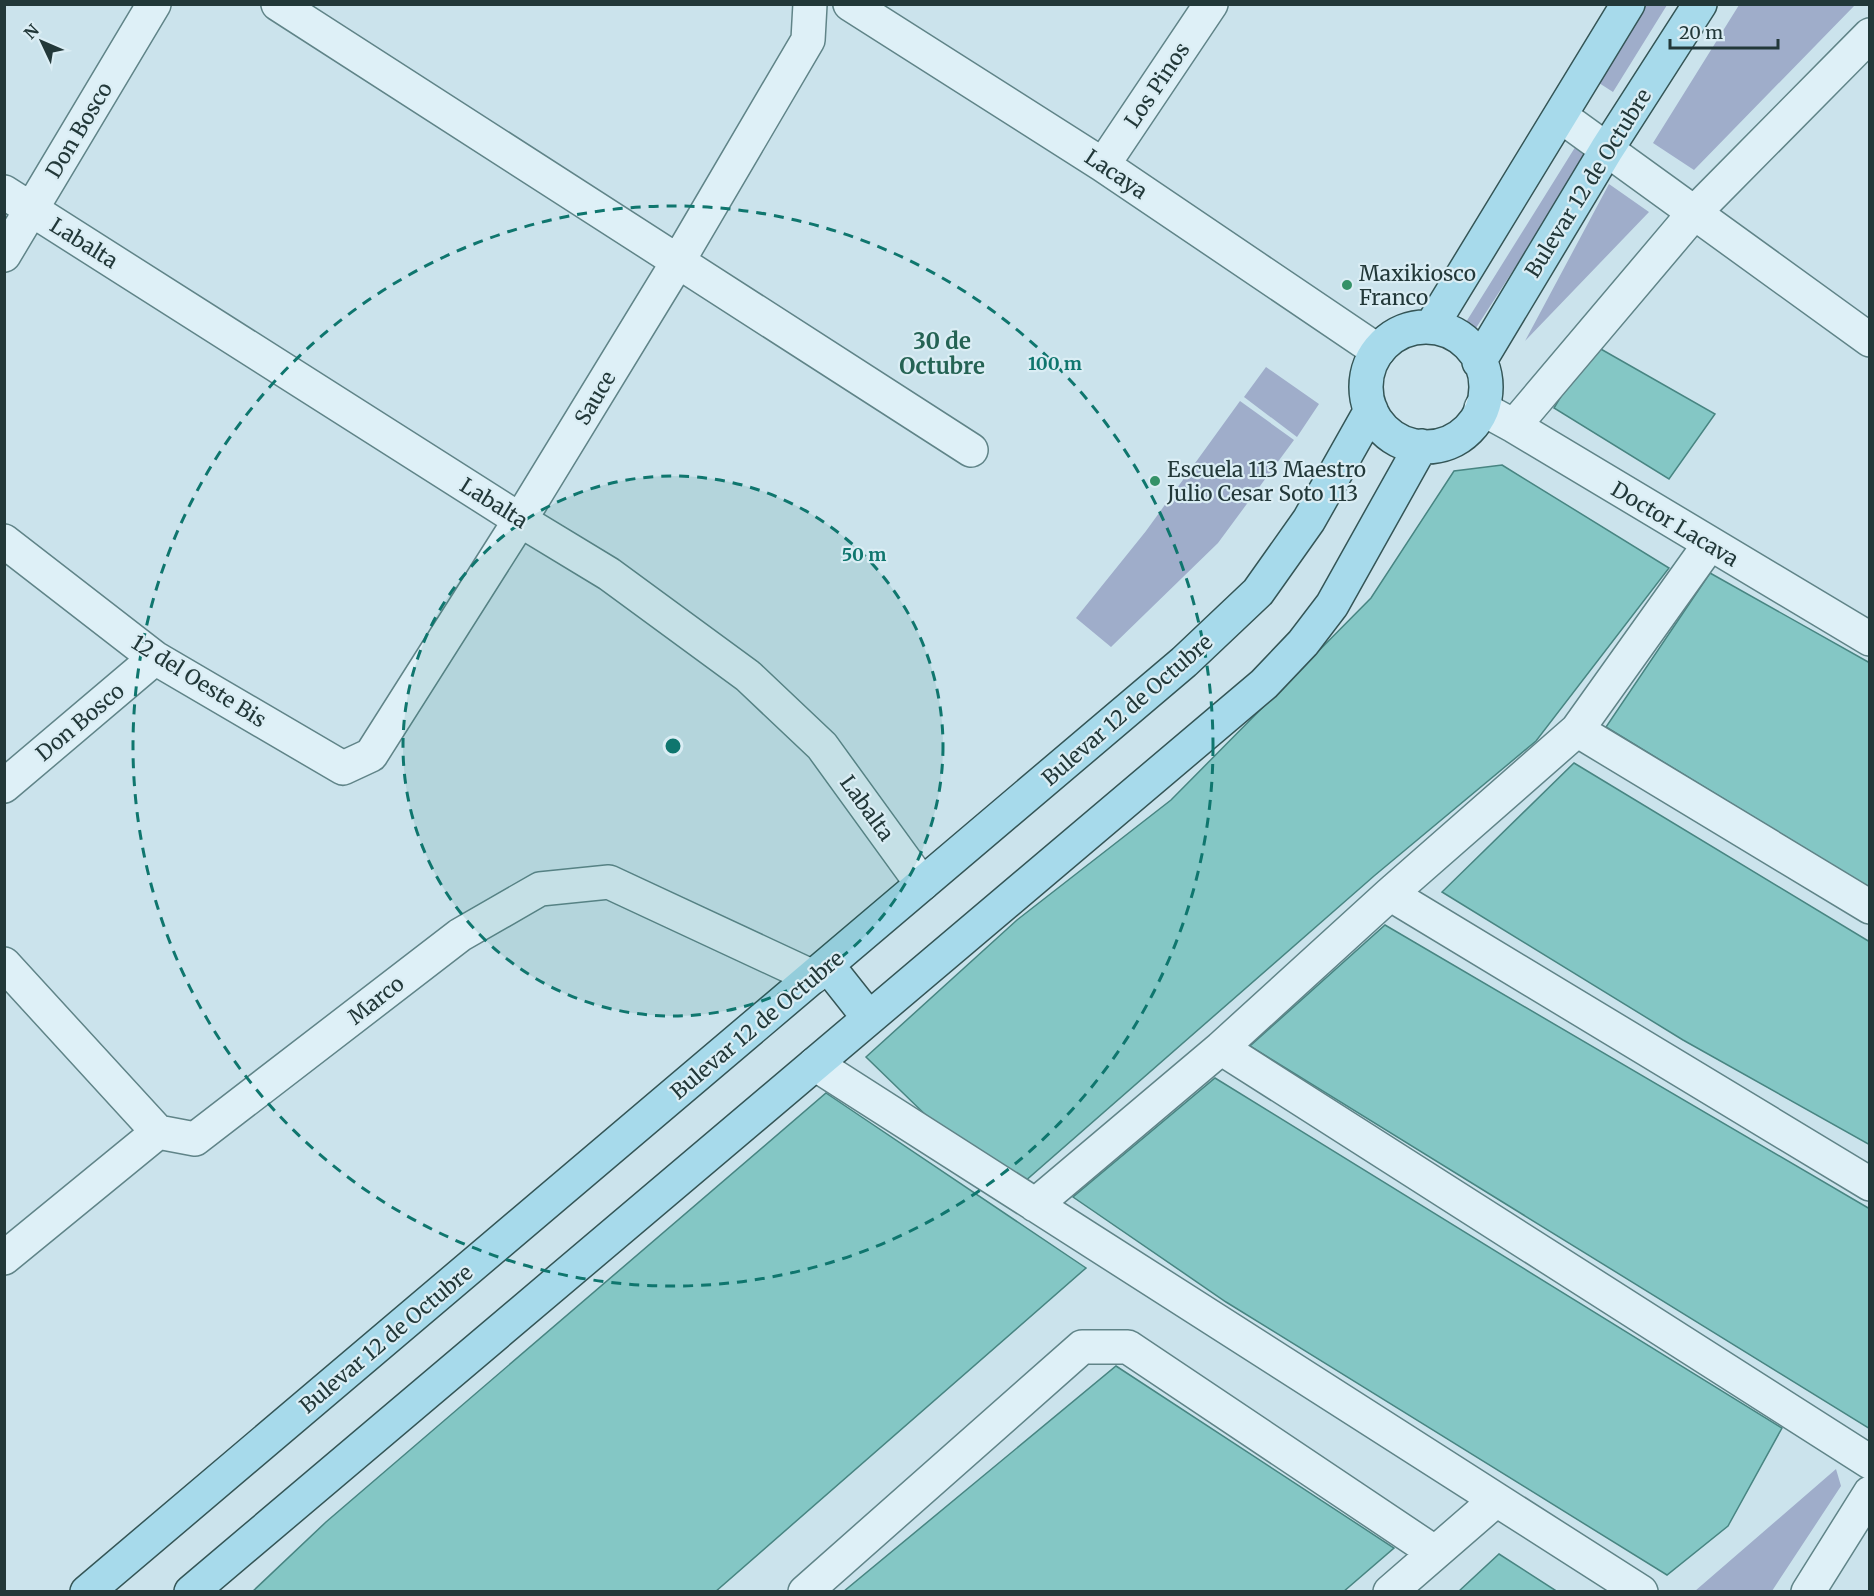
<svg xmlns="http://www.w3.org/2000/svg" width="1874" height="1596" viewBox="0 0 1874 1596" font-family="Merriweather,serif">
<rect width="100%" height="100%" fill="#cbe3ec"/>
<path fill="#9fadca" d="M1646,5H1667L1613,92L1599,83Z
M1739,5H1855L1694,170L1653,143Z
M1579,141L1590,151L1458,356L1448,351Z
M1609,184L1649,212L1525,341Z
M1266,367L1319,404L1297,437L1244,397Z
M1240,401L1294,440L1218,543L1111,647L1076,618L1146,531Z
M1836,1469L1841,1486L1772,1591H1695Z"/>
<path fill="#84c7c5" stroke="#488582" stroke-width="1.5" d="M1592,344L1715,414L1669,479L1554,408Z
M1502,465L1669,568L1536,741L1374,876L1024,1182L937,1126L866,1057L1017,920L1171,800L1371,598L1454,471Z
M1710,573L1870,663V888L1606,727Z
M1574,763L1870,942V1145L1683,1040L1442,892Z
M1385,925L1870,1209V1429L1250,1046Z
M1215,1078L1782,1428L1728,1526L1667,1575L1226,1302L1073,1197Z
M826,1093L1086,1268L715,1592H252L326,1522Z
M1116,1366L1394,1548L1343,1592H843Z
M1499,1554L1558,1592H1458Z"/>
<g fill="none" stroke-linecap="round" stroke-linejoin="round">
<defs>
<path id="minor" d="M278,4L971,450
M850,4L1103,165L1378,351
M1562,117L1870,340
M1103,165L1211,4
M4,192L520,520L609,574L748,676L822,746L922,884
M4,255L154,4
M1481,408L1514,426L1870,639
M1514,426L1694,213L1870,35
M4,541L155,658L343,768L371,755L520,520L677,263L808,40L810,4
M1577,730L1870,907
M4,786L155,658
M1390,894L1870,1184
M4,964L158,1132L195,1139L460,935L540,889L609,882L813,977
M1221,1048L1870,1462
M815,1064L1641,1592
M1035,1205L1221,1048L1390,894L1577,730L1709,545
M4,1258L158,1132
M805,1592L1082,1347H1128L1434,1552
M1390,1592L1496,1500
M1808,1592L1870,1493"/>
<path id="major" d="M1431,327L1628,4
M1366 387a60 60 0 1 1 120 0a60 60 0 1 1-120 0Z
M1479,362L1607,149L1700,4
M827,965L869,1018
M87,1592L1184,662L1258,592L1309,520L1371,410
M191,1592L1264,684L1303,643L1332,605L1421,446"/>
</defs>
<use href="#minor" stroke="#608488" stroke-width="36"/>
<use href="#major" stroke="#345556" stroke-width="36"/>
<use href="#minor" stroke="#def0f7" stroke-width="33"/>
<use href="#major" stroke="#a7daeb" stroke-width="33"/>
</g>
<circle cx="673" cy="746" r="270" fill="#0f766e" fill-opacity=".12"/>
<g fill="none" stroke="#0f766e" stroke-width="3" stroke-dasharray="10 8">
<circle cx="673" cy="746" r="270"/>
<circle cx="673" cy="746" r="540"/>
</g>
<g fill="#359268" stroke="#daedf4" stroke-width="2">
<circle cx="1347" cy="285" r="6"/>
<circle cx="1155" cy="481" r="6"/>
</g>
<g text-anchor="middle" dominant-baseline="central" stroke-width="4.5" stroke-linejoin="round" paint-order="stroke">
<g font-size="21" fill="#223839" stroke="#daedf4">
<text transform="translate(1157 85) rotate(-56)">Los Pinos</text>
<text transform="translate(79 130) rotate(-59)">Don Bosco</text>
<text transform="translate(1116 174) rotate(34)">Lacaya</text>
<text transform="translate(1588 183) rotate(-58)">Bulevar 12 de Octubre</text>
<text transform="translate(84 243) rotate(32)">Labalta</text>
<text transform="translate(595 398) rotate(-59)">Sauce</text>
<text transform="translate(494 503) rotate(32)">Labalta</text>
<text transform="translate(1675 524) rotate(31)">Doctor Lacava</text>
<text transform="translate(199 681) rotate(32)">12 del Oeste Bis</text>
<text transform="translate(1127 710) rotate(-41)">Bulevar 12 de Octubre</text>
<text transform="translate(80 722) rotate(-40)">Don Bosco</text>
<text transform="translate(867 808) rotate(54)">Labalta</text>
<text transform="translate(376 1000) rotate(-38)">Marco</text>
<text transform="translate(757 1025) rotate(-40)">Bulevar 12 de Octubre</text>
<text transform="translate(386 1339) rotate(-40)">Bulevar 12 de Octubre</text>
</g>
<g font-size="21" fill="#223839" stroke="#daedf4" text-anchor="start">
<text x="1359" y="273">Maxikiosco<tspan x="1359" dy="24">Franco</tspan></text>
<text x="1167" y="469">Escuela 113 Maestro<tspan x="1167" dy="24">Julio Cesar Soto 113</tspan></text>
</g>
<g font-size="22" font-weight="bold" fill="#256354" stroke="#daedf4">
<text x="942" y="341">30 de<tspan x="942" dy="25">Octubre</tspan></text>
</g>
</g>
<circle cx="673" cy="746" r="9" fill="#0f766e" stroke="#daedf4" stroke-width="3"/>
<g font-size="18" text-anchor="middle" font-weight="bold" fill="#0f766e" stroke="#daedf4" stroke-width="4.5" stroke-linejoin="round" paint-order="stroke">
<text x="1055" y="370">100 m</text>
<text x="864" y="561">50 m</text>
</g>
<rect width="1874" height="1596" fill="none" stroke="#223839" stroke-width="12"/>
<g transform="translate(42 42) rotate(314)" stroke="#daedf4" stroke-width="4.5" paint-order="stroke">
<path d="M0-4.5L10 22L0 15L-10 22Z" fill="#223839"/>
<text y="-9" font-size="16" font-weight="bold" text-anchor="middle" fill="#223839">N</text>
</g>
<path d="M1670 39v9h108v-9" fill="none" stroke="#223839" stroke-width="3"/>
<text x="1679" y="39" font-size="18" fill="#223839" stroke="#daedf4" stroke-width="4.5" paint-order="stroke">20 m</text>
</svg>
